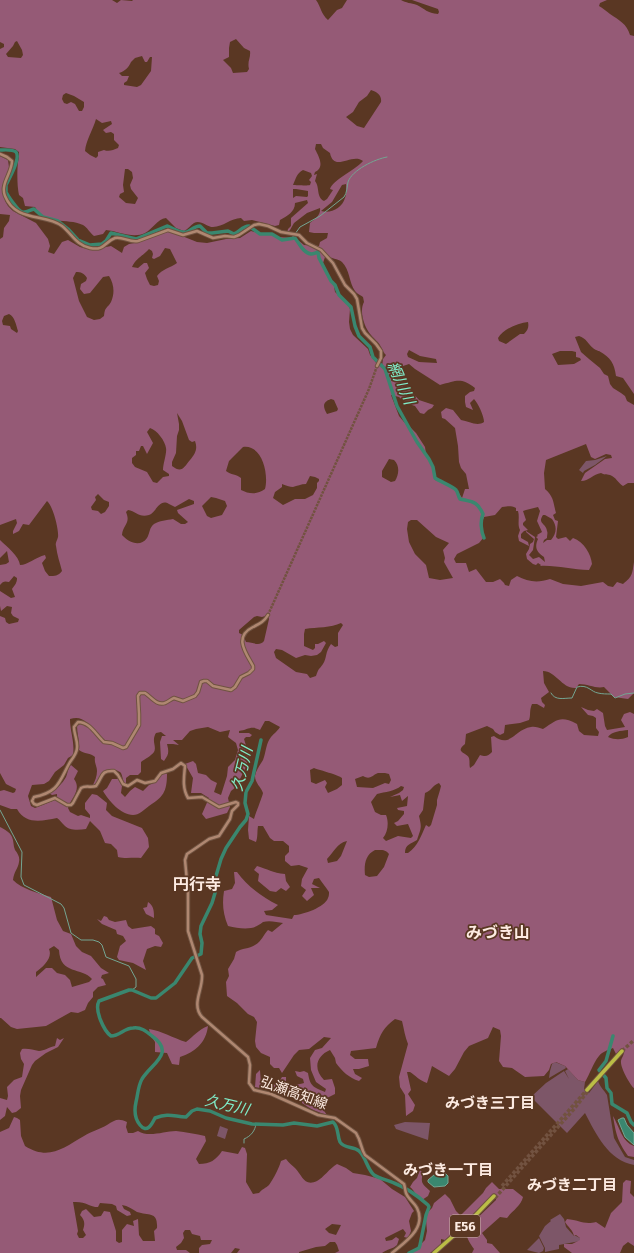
<svg xmlns="http://www.w3.org/2000/svg" width="634" height="1253" viewBox="0 0 634 1253" font-family="'Fira Sans','Noto Sans JP',sans-serif">
<rect width="100%" height="100%" fill="#5a3723"/>
<path fill="#7d5668" d="M607,456L595,465L584,471L583,473L579,470L586,461L595,460Z
M555,1062L565,1066L566,1068L549,1078L550,1071L552,1064Z
M568,1069L578,1080L585,1082L584,1089L589,1093L598,1081C600,1087 604,1090 607,1095L614,1138L625,1157L634,1160V1165C608,1160 596,1134 585,1113L567,1133L532,1098V1096L546,1083L564,1071L569,1079L565,1071Z
M405,1122L430,1123L428,1140L396,1129L394,1125Z
M220,1126L228,1129L225,1139L217,1136Z
M560,1214L564,1219L566,1227L574,1236H576L580,1238V1241L559,1245V1249L545,1252V1248L539,1236L545,1226L551,1221L550,1220Z
M539,1238L544,1248L543,1251L539,1253L527,1250Z"/>
<path fill="#955a76" fill-rule="evenodd" d="M0,0H112L117,3L121,0L132,1L133,0H316C321,7 321,14 328,20L337,10L342,8L347,0H401C406,3 411,3 417,5C425,9 427,13 438,14L439,12L438,9L412,0H607L600,3L599,6C603,8 606,11 610,14C619,20 627,24 630,35L634,36V394L623,378L616,376C614,363 611,358 599,351C598,351 594,349 593,348C588,344 586,338 579,336L575,337L581,352L589,359L600,368L604,374L608,376L610,384L613,388L621,393L625,396L627,401L634,405V483H628L623,486C618,483 616,477 610,475C606,474 604,475 601,473C593,474 589,481 581,481L585,473L605,459L612,458L611,455L606,454L595,459L591,457L586,444L546,460L544,473L545,489C554,497 553,502 556,513L553,515L555,520L558,521L556,537L558,539L566,537L570,541L573,538C584,542 591,554 592,564L589,570C572,570 556,565 540,566L541,565L538,563L536,565L533,564L527,559L526,554L529,549L530,544L533,542L534,539L526,532V531L535,537L533,550L529,555L533,559L539,557L545,562L544,557C537,552 534,548 538,539L536,537L538,536L537,535L542,532L537,521L540,511L538,507L526,510L523,511L526,520L523,523V525L528,530L524,531L521,534V538L528,542L529,546L519,541L518,536L520,530C517,524 520,518 518,511H516V508C509,505 508,507 502,507L495,515L484,517L482,523L484,537L479,543L457,554L454,559L456,563H466L469,572L476,569L486,582H493L500,579L504,583L505,585L509,586L511,580L517,576C528,582 538,583 550,579L563,584L581,586L603,582L608,586L613,587L617,582L623,584C633,576 632,574 634,562V693L628,699L614,697L604,687C596,689 588,684 579,684L576,688C562,689 556,671 543,671L544,683L549,692L541,698L542,702L545,705L544,708L537,704H532C529,711 531,715 529,720L520,723L505,725L504,733L500,735L495,732L493,729L487,726L466,734L465,744C454,753 467,752 469,758C470,762 469,764 470,768L474,765L480,755C486,757 488,756 492,752L491,737L494,736C510,749 515,729 531,727C535,726 539,728 543,729C557,720 560,715 577,724L579,731L584,735L598,736L599,732L596,728V718L593,716L588,715L581,707L588,710L594,711L597,709L603,713L605,726L607,730L625,727L621,720L624,714L630,712L634,714V1088C630,1085 620,1067 621,1061C621,1059 624,1055 624,1052L622,1050L616,1054L613,1048C608,1050 602,1052 599,1056C593,1063 590,1074 585,1082L578,1080L565,1066L556,1062L551,1064L549,1070L544,1076L525,1077L512,1068L503,1067L499,1061L501,1036L500,1030L493,1027L488,1038L469,1046L464,1052L455,1069L449,1076L432,1066L427,1083C420,1081 415,1075 410,1072H407L411,1090L408,1094L415,1105L413,1111L406,1116L405,1095L400,1087L399,1077L408,1044C405,1037 404,1029 402,1021L395,1019C384,1027 380,1034 376,1048L351,1051L350,1055L355,1059H368L369,1066L359,1069H353L355,1074L362,1078L359,1081C349,1078 342,1071 336,1063L335,1058L330,1050C316,1056 313,1069 324,1080L332,1079L335,1088V1094L325,1099L311,1103L322,1108L327,1115C318,1112 310,1109 302,1103V1097L294,1096H284L270,1090L255,1087L256,1074L260,1070L261,1084L272,1085L278,1083L282,1077H286V1083C292,1086 297,1085 304,1083L303,1079L297,1076L295,1071L300,1072L304,1071L308,1073C310,1086 313,1087 325,1092L326,1089L316,1082L311,1070L310,1058L315,1050L322,1048L331,1038L324,1037L309,1049L299,1050L294,1055L282,1073L279,1068H274L270,1064V1057L261,1053L256,1047L255,1041L257,1022L254,1017L248,1014L237,1003L227,996L226,982L229,976L228,969L234,959L236,952C242,948 249,949 255,945C262,941 263,935 268,930L272,932L283,923C277,922 269,920 263,922C259,925 256,927 251,928C244,929 236,928 228,926C223,914 222,904 224,891L232,889L235,883L234,872H237C247,886 262,897 278,905L272,910L264,911L266,915L292,919L294,915C303,915 325,907 328,898C329,896 329,894 329,892C326,887 322,883 319,878L314,879L312,884L320,888H311L314,895L307,901L302,896L306,890L301,886L302,879L308,868L299,865L291,866L285,861V856L289,852V846L283,841H274L270,838L263,826H258C257,832 258,837 256,842L249,839L248,830L249,816L254,819C255,815 263,795 263,793C261,787 255,783 255,776C256,770 260,765 263,760C266,752 266,743 271,737C274,733 277,732 280,727L269,721H265L260,730C251,725 248,730 239,731V733H249L252,735L250,737H246L244,739L248,752L247,765L236,787L231,791L228,798L230,807L227,813L206,819L202,814L209,798L201,793H191L193,778L185,764L193,761L196,764L198,773L206,775L211,780L217,783L214,792L221,795L227,776L228,767L235,760L238,750L236,743L228,737L230,730L220,732L208,727L196,729L190,731L182,740H173L179,745L173,744H167C169,752 169,754 164,761L161,759L160,742L162,736H166L161,732L156,733C151,741 157,746 154,752C151,756 145,759 141,762V772L138,775H130L126,778V784L124,783C123,780 122,775 121,773C120,772 117,770 115,770C106,767 100,776 96,784L93,785C95,781 97,776 97,771C97,766 94,763 95,757C91,753 84,754 79,750C80,742 77,734 77,726L82,723H87C82,718 77,717 70,719C70,732 75,742 73,755L68,758L64,765L55,772L49,781L44,784L32,785L28,796L31,806L35,808L55,800L57,797V794L52,795L49,793C57,789 62,784 66,777C68,772 68,768 71,765L78,771L74,779C82,790 71,798 68,808L70,812L78,816L81,815L90,818V815L85,809V803L92,794L97,795L107,803L106,810L112,816L142,828L148,838L149,847L141,858C133,857 126,859 118,857L117,850L111,844L105,843L100,831L90,821L86,829C79,830 69,831 64,825C61,822 60,820 57,818C42,821 26,825 17,809H11L0,805V791L4,790L13,793L15,792L16,789L6,784L0,773V616L5,618L6,622L9,624L18,622L19,619L13,616L11,613L12,607L7,606L1,611L0,606V591L11,598L15,597L12,589C15,585 17,583 17,578L14,576L9,582C5,581 3,581 0,585V565L6,564L9,562L7,551L0,558V540C7,547 19,556 20,565C28,565 36,557 45,555L46,558L42,563L45,571L49,576C55,576 58,576 62,571C60,563 57,555 56,546C55,543 57,541 58,537C59,530 53,506 47,501L29,525L23,524L19,531L13,534V531L17,523L16,519L0,525V239L3,237L4,228L9,221L10,215L0,214V156L8,160L9,167L4,194L5,201L8,206L13,211L36,223L48,239L50,246L48,252L54,254L62,242L68,240L80,247L91,250L111,246L122,253L124,247L129,244L140,242L165,232H172L197,242L207,243L226,239L240,238L251,231L265,235L272,234L278,237L292,238L299,241L304,245L319,246L320,242L327,238L328,233H314L309,232L310,223C315,219 321,215 320,208L307,213L294,223L290,230L287,233L288,229L291,226V218L308,203L307,200L295,203C295,212 287,216 280,220L279,225L275,226L252,220L244,221L241,218C231,218 223,227 213,227C207,227 200,219 194,223C191,225 188,229 184,231L176,228L166,218C157,219 153,229 145,233C133,239 118,231 106,230L103,234L94,236C90,233 87,227 83,225C66,217 47,227 35,207L25,206L23,198L19,195C17,186 17,171 18,162C19,158 19,156 19,152L15,149L0,147V49L4,47V44L0,42ZM236,39L244,48L250,51C251,58 247,61 249,69L247,72L233,73L231,68L223,60L229,57V48L230,42ZM17,41L22,50L23,55L21,58L8,57L6,54L13,46L15,42ZM142,56L145,62H147L150,57H152L151,71L141,85L137,87L124,85V83L127,81L129,76H122L119,73C125,71 129,67 131,62L135,58ZM371,90C377,92 382,95 381,102L364,128L357,126L346,117L353,112L359,102L367,96ZM66,93L74,96L84,102V107L82,111H79L75,104L71,102L67,104L64,103L62,99L63,95ZM96,119L102,123L111,121L112,124L103,130L106,133L111,132L114,134V140L119,145L118,148C113,150 109,152 104,150L98,152V156L96,158L90,155L85,151C86,140 93,130 96,119ZM316,144H321L323,148L330,153C334,173 352,152 363,161C355,170 333,180 330,189L333,190L327,199L324,201C316,197 320,187 315,181L317,174L314,175L315,172C325,167 319,157 315,149ZM125,169H128L132,172L133,178L130,185L131,189L138,198L135,204L126,203L119,197L120,194L124,192L123,185ZM303,170L311,173L312,176L309,180L311,182L310,185C307,186 296,185 293,185C296,178 297,173 303,170ZM346,184C346,188 347,193 345,198C342,208 331,214 321,211L332,202L342,185ZM293,189H296L308,191V196L307,197L296,196L293,198ZM165,248L170,249L177,263C170,268 162,269 157,276L159,281L158,285L154,286L150,285L147,279L145,273L149,268L147,263H144L138,268L132,267C136,258 143,256 149,249L152,251L153,254L152,258L154,259L160,256ZM326,254C331,260 338,258 342,262C350,270 349,283 355,291C357,294 361,295 363,297L364,302C359,311 364,327 371,335C374,339 379,342 381,347C383,350 383,352 386,355L383,359L382,366L377,364L370,355L368,349L353,335L350,329L349,322L350,309L347,303L335,292L334,286L323,263ZM76,272C81,272 84,273 87,278L86,281L81,284L80,289L84,294L90,293L103,277L109,276C114,284 115,293 111,302C107,309 105,306 104,316L100,319L94,320L87,317L79,301L73,278ZM9,314C15,317 16,325 18,331L17,333L11,329L10,326L3,325L2,321L4,316ZM528,322C529,327 528,330 524,334H520L506,344L499,341L498,338C503,329 518,323 528,322ZM409,350L420,356L436,359L437,363L419,362L408,357L407,354ZM560,351H572L576,352V357L580,358L581,360L574,364L558,365L552,354ZM409,364L415,369L440,385C457,381 460,377 475,388L474,391L470,392L465,396V402L466,407L473,410L470,403L474,399C478,403 484,416 484,422C477,427 469,421 461,420L453,410L446,408L441,412L442,418L445,419L455,428L458,446L459,462L461,468L466,474L469,489H465L462,498L457,490L447,483L435,480L432,466L429,457L426,454L425,447L416,433L410,427L404,422L399,416L391,395L399,397L406,403L415,406L420,413L424,414L428,410L432,408L434,405L419,400L409,389L403,387L402,376L399,371L400,367ZM331,399L334,400L338,409L337,411L327,414C323,407 322,402 331,399ZM177,413L182,421L189,440L192,442L195,441C198,449 195,454 190,460C184,467 182,474 172,466V462L176,453L177,436L179,430V424ZM150,428C157,430 165,441 166,448C167,453 163,464 163,470L169,474V476L163,477L157,483L153,482L147,472L135,467L132,463V458L136,455V451H139L141,446H143L147,454L153,443L147,432ZM243,447C262,444 269,474 265,489C257,495 249,494 241,490V478C236,474 231,475 226,471L229,461ZM389,459L394,460C400,466 399,474 395,481L391,482L382,477V471ZM310,476L315,477L319,479V481L317,483V488L313,495L305,499H295L283,505L273,498L275,492L282,487V484C285,485 290,487 293,487C297,486 301,484 306,484ZM98,494L104,500L109,502V506L105,512L101,514L98,511L92,510L91,507L96,500L95,497ZM211,497L216,498L225,501L227,506L222,515L211,518L207,516L202,506ZM189,499L194,501V504L177,510L178,513L188,522L185,524H181L173,519C167,520 159,521 154,524C149,528 150,533 147,538C140,548 128,542 122,535C123,524 131,524 126,512L128,510C136,511 139,518 149,515C156,513 159,498 169,504C171,505 173,506 175,507ZM543,515H545L552,519C557,526 557,533 551,540H547L543,543L544,540L547,538C547,535 548,533 547,531C546,523 537,524 543,515ZM411,520H417L436,537L449,543L443,550L445,558L444,562L453,578L440,580L429,578L426,565L415,554L409,542L407,529L408,522ZM268,615L269,619L264,641C259,647 253,642 246,642L243,635L239,633V630L254,617L257,616L262,617ZM341,623L343,625L338,633V646L335,647L331,644C325,652 327,658 323,664C319,670 319,667 316,676L310,678L307,674L296,672L276,658L274,652L276,649L282,650L296,658L305,655L311,656L317,655L321,652L326,643L324,641L318,644H315V648L313,650L304,646V634L305,629C317,627 331,628 341,623ZM628,730V737C621,740 615,740 608,737C612,731 621,731 628,730ZM314,768C319,770 339,775 342,778V785L337,789L328,793L325,787L327,783L325,780L316,784L311,782L310,770ZM378,773H385L389,774L391,780L389,784L385,783L373,788L357,787L355,779L363,776C370,780 371,776 378,773ZM439,783L441,786L440,790L437,800V805L431,825L429,827L426,825C421,836 418,846 408,853H405C405,844 411,844 417,840C421,828 422,828 419,816L423,810L425,793C433,790 431,786 439,783ZM401,786L404,787L403,790L399,793L390,797L400,795L402,801L408,796L407,806L397,808L398,810L404,811V814L398,821L394,823L397,826L408,824L413,836L411,838L398,836L386,841L383,838C388,832 389,822 386,815H381L375,812L371,802L377,794C385,792 395,791 401,786ZM347,841L341,856L337,861L328,863L327,859C334,852 337,843 347,841ZM375,850C380,850 386,849 389,854L384,867L377,876L369,877L365,875C364,865 365,855 375,850Z
M163,772L167,774C167,792 163,797 149,806C144,810 139,815 133,815C121,815 108,800 103,791L107,788L112,779H118L122,786L121,793L125,797L130,791L135,787L143,791L149,785L156,782L159,776Z
M0,827C4,829 10,832 12,837C14,841 13,846 15,850C18,854 20,857 19,862C18,869 14,871 13,880C22,889 38,893 51,897L57,920L63,931L71,934L76,946L82,952L91,956L101,968L109,973L102,975L101,978L103,979L106,985L98,987L93,992V997L88,1003L85,1010L78,1013L71,1012L46,1026L17,1029L11,1027L1,1018H0ZM54,946L59,950C60,975 82,967 92,979L89,982L72,987L70,980L65,975L57,973L52,968H46L36,977V972C43,967 53,958 49,949Z
M257,866C268,869 272,873 285,874L286,881L290,887L286,891L281,888L276,892L270,891L258,881L259,874L254,870Z
M148,902C154,906 154,911 154,918L146,914L143,908L147,907Z
M104,916L107,917L109,920L115,922L126,920L128,926L132,929L151,926L155,929V934L159,936L163,943L161,947L155,946L147,949L143,961L146,970L133,963L119,960L117,957L120,946L126,941L123,936L117,934L116,930L102,924L97,919L101,921Z
M208,1026C206,1043 195,1052 180,1057L179,1065L172,1064L167,1053L155,1052V1042L150,1034L149,1029C162,1031 173,1038 186,1042C194,1036 198,1030 208,1026Z
M57,1038L60,1040L64,1038L58,1047L46,1053L35,1061L32,1065L21,1090L20,1096L21,1108L16,1112L12,1113L7,1107L5,1116L0,1120V1098L7,1100L8,1096L7,1087L14,1080L22,1077L24,1064L21,1059L20,1053L22,1049C28,1048 33,1050 39,1051C44,1051 49,1047 55,1046Z
M613,1116C619,1126 622,1142 634,1146V1157L628,1156C617,1140 616,1134 613,1116Z
M14,1117L17,1118L20,1120L21,1136L25,1146C49,1161 63,1148 84,1136C92,1131 100,1129 107,1125C115,1120 118,1118 127,1122L126,1127L128,1133H133L138,1131C149,1138 164,1131 176,1131C186,1132 196,1134 205,1136L206,1141L196,1159L199,1164C210,1164 216,1160 222,1151L238,1154L242,1147L245,1148L247,1154L246,1182L253,1194L259,1193C262,1189 266,1188 269,1185C274,1178 279,1168 281,1161L286,1159C289,1163 292,1165 295,1168C302,1175 304,1187 317,1181C323,1178 330,1168 337,1164L346,1168L353,1173L365,1175L380,1179L392,1189L405,1197L414,1211L412,1213L409,1221L411,1231L408,1238L404,1237L406,1233L403,1229L385,1238L386,1241L392,1240L396,1237L399,1239L397,1245C393,1249 387,1249 382,1253H335L339,1251L337,1245L335,1242H330L325,1246L316,1247L299,1252V1253H237L240,1249L235,1248L231,1253H199V1248L202,1245L210,1244L212,1240H201L200,1236L192,1234L190,1230H185L183,1233L184,1238L181,1243L176,1247L177,1250H186L190,1253H0V1132L9,1128ZM73,1202C86,1201 89,1207 98,1207L100,1203L112,1204L116,1206L117,1210L127,1216L131,1215L130,1212L124,1209L122,1205C128,1206 132,1209 137,1212C149,1216 158,1211 157,1228L154,1231L155,1241H143L139,1235L138,1219L133,1221L134,1226L127,1224L122,1230V1242L119,1243L116,1241V1231L110,1212L104,1211L101,1216L94,1217L86,1209L82,1211L80,1215C85,1220 85,1224 83,1230L86,1235L83,1238H79L77,1234L78,1231ZM332,1224L341,1225L336,1235L329,1233L325,1229Z
M420,1170L423,1173C420,1184 423,1184 430,1191L428,1196L422,1200C416,1197 415,1191 410,1187L413,1182L417,1178Z
M626,1180L631,1181L630,1193L634,1197V1246L628,1242L623,1246L620,1253H572L564,1247V1244H572L580,1240V1238L576,1235L574,1236C573,1230 568,1227 565,1222L567,1219C579,1220 584,1225 596,1222L605,1228L611,1213L622,1202L623,1183Z
M492,1182L499,1189H513L523,1197C521,1206 512,1211 507,1218L500,1217L482,1233L487,1240V1243L492,1244L500,1253H472L474,1249C469,1242 466,1237 466,1229L496,1200V1199L493,1195L477,1211L467,1222L460,1220L452,1229L453,1233L445,1240L441,1239V1245L430,1253H409L414,1251L425,1240L427,1231L426,1220L428,1212L432,1208L434,1203L445,1194L450,1199L456,1211L460,1215L462,1214L483,1193L486,1188Z"/>
<path fill="#3a876f" stroke="#74a592" d="M622,1118H624L627,1125L634,1133V1145L625,1137L618,1120Z
M441,1169L448,1176V1183L445,1186L434,1187L428,1182V1180Z"/>
<g fill="none" stroke-linecap="round" stroke-linejoin="round">
<path stroke="#74a592" stroke-width="1" d="M292,238L300,227L320,216L344,197C347,193 347,187 348,182C352,170 375,159 387,157
M551,693C555,701 564,698 572,698L577,687C588,684 591,692 598,693C602,694 607,694 611,694L615,698L625,694L634,693
M0,810L22,852L21,877L24,885L61,904L64,908L71,933L81,940H93L99,942L102,945L106,957L129,966L136,979V987L132,990
M244,1143V1139C251,1136 255,1131 256,1124"/>
<path stroke="#3a876f" stroke-width="3.5" d="M0,150C4,150 13,149 16,152C21,158 9,179 6,185C6,187 6,190 6,192C8,196 18,211 22,212C26,213 30,210 34,209L43,217L58,221L68,229L78,240L90,245L102,244L106,241L111,233L136,239L167,226C173,228 180,234 187,232C192,230 194,226 200,226L207,233H212L228,231L234,234C240,232 242,226 249,226L260,234H272L282,240L295,238C299,243 303,253 311,254C313,254 315,253 318,252L319,258L331,281L335,285L339,295L351,307L355,326L359,336L370,347L373,357L385,369L397,406L417,442L429,459L433,467L435,478C439,481 454,487 456,490C458,492 458,496 460,499C473,502 477,501 483,514C480,521 481,531 484,538
M261,740L252,781L246,792L245,803L248,814L246,820L240,827L226,848L221,859L216,876L215,893L212,903L201,926L200,934L202,943L201,954L192,958L175,983L156,998H151L132,990H129L99,1001C94,1010 104,1031 111,1036C120,1036 124,1028 133,1028C141,1027 146,1031 152,1036C176,1053 152,1063 142,1079C138,1086 138,1094 136,1102C134,1111 135,1119 140,1125C147,1134 152,1124 155,1118C169,1113 172,1116 186,1117L192,1111L197,1109L210,1111L226,1118L252,1124L283,1125L294,1123L317,1126L333,1122C339,1127 337,1136 340,1142C344,1149 354,1146 359,1151C366,1157 367,1169 374,1175C380,1179 388,1180 394,1183C407,1188 418,1196 428,1205L429,1207L426,1215L420,1245L419,1248L409,1253
M613,1036L606,1061L599,1070L606,1078L607,1088L611,1093L612,1104L627,1113L631,1122L634,1125"/>
<path stroke="#725240" stroke-width="2.5" stroke-dasharray="2.5 1" stroke-linecap="butt" d="M268,615L369,389L377,366"/>
<path stroke="#725240" stroke-width="3.5" stroke-dasharray="3.5 2" stroke-linecap="butt" d="M622,1051L634,1040
M502,1186L585,1092
M495,1198L574,1109L588,1091"/>
<defs>
<path id="secondary" d="M0,154L7,157L12,161C12,173 0,184 5,196C16,223 45,213 62,226C72,234 76,245 90,248C105,251 104,242 115,238C122,236 130,243 138,241L168,230L183,235L197,231L213,238L225,236L234,237L239,235L254,225L259,224L268,226L281,232L299,235L307,243L321,250L333,263L345,285L354,294L357,299L362,328L365,333L376,344L381,351V358L377,366
M268,615C264,622 259,624 253,627C233,637 246,653 253,666V669L249,673L241,677L235,687L231,690L213,686L207,681H204L201,682L198,692L195,696L183,701L174,698C171,699 168,702 165,703C157,706 151,697 145,693H140L138,696L139,714V725L126,747L123,748L112,743L104,742C96,735 90,722 78,722L74,727C74,734 78,741 77,748C77,753 73,758 70,762C59,782 59,792 34,797L32,801L34,804L37,805L55,798L67,805H71L73,803L81,788C86,785 91,788 96,786C103,777 100,770 114,771L118,775L123,784L128,786L137,780L145,783L155,781L161,773L173,769L181,763L185,766C184,777 182,788 188,798L202,797L219,807L236,802L238,803V805L232,811L230,819L219,836L209,839L193,850L187,854L185,860L188,892V931L202,975C203,990 191,1004 202,1017L248,1057L250,1065L249,1083L254,1090L271,1094L318,1115L335,1118L356,1133L359,1139L363,1151L365,1155L404,1184C405,1187 405,1190 406,1193C408,1199 414,1202 417,1208C427,1228 405,1242 392,1253"/>
<path id="motorway" d="M587,1090L622,1051
M434,1253L468,1223L494,1196"/>
</defs>
<use href="#secondary" stroke="#705341" stroke-width="4.5"/>
<use href="#motorway" stroke="#705341" stroke-width="5.5"/>
<use href="#secondary" stroke="#af8771" stroke-width="2.5"/>
<use href="#motorway" stroke="#bbbd46" stroke-width="3.5"/>
</g>
<g text-anchor="middle" dominant-baseline="central" stroke-width="3.5" stroke-linejoin="round" paint-order="stroke">
<rect fill="#5a3723" stroke="#ccb5a9" stroke-width="1" x="450" y="1215" width="30" height="22" rx="3"/>
<g font-size="13" font-weight="bold" fill="#fdebe2">
<text x="465" y="1226">E56</text>
</g>
<g font-size="14" fill="#fdebe2" stroke="#5a3723">
<text transform="translate(294 1093) rotate(20)">弘瀬高知線</text>
</g>
<g font-size="15" font-style="italic" fill="#80efcb" stroke="#5a3723">
<text transform="translate(401 383) rotate(66)">網川川</text>
<text transform="translate(242 769) rotate(-76)">久万川</text>
<text transform="translate(227 1105) rotate(13)">久万川</text>
</g>
<g font-size="15" font-weight="bold" fill="#fdebe2" stroke="#5a3723">
<text x="490" y="1103">みづき三丁目</text>
<text x="448" y="1170">みづき一丁目</text>
<text x="572" y="1185">みづき二丁目</text>
</g>
<g font-size="16" font-weight="bold" fill="#fdebe2" stroke="#5a3723">
<text x="197" y="884">円行寺</text>
<text x="498" y="932">みづき山</text>
</g>
</g>
</svg>
